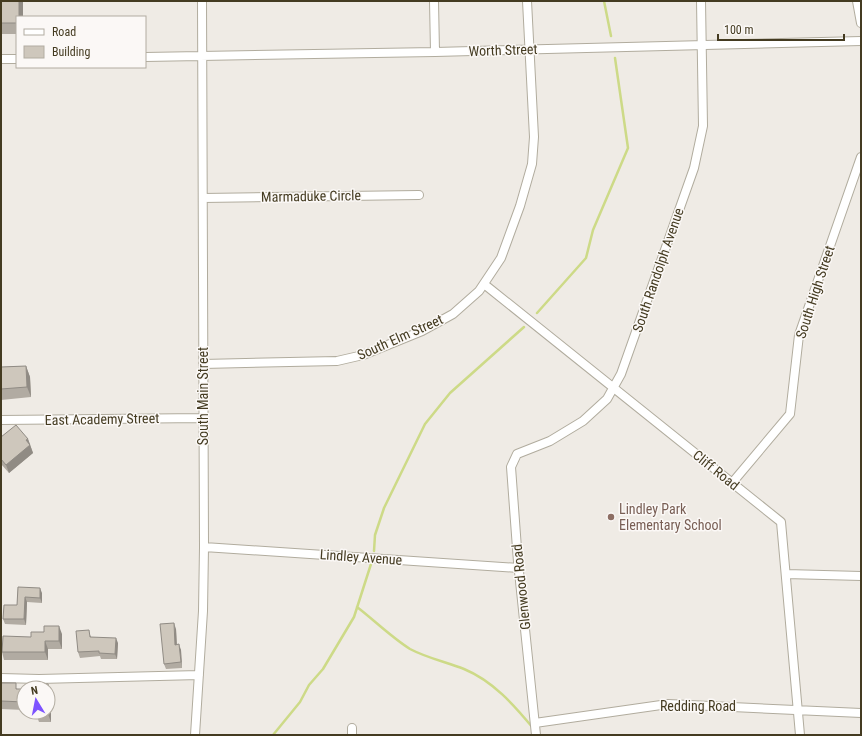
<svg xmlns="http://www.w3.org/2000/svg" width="862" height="736" viewBox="0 0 862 736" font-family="'Roboto Condensed',sans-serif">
<rect width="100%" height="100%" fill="#efebe5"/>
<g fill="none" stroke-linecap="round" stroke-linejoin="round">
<path stroke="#cdda87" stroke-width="2.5" d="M604,1L611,36
M537,313L586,258L593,230L628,148L615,58
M374,551L375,535L384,508L425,424L450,393L524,327
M357,607C374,620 391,637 410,649C427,658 446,662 464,669C493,681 514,705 533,728
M273,735L300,702L309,685L323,669L354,617L371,564"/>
<defs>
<path id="minor" d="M434,1L435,52
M857,1L861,23
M145,57L435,52L861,41
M1,59H17
M203,198L419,195
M484,284L781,522L800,735
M203,364L337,361L363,355L422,331L453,314L479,291L501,258L520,206L532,164L534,137L527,1
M1,420L203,418
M732,483L790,414L799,335L861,157
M204,547L519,568
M786,574L861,576
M1,678L39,679L199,675
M535,723L668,704L861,713
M352,728V735
M195,735L203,611L204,547L202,1
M536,735L518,562L511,467L517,454L550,441L583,421L607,399L621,374L694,168L703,126L701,1"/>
</defs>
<use href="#minor" stroke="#b1ac9e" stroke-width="10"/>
<use href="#minor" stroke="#fff" stroke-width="8"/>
</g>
<path fill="#b1aba2" d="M1,1H23V17H17V34H1Z
M26,366L30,377L31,397L1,400V367Z
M1,437L28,439L33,453L9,473L1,464V465Z
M18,587L42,593V603L27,602L26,625L5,624L3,619L17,605Z
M176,629L177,645L181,650L182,668L166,669L164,664Z
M62,634V649H48V660H4L2,652L31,637Z
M91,635V637L118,643L117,659H101L100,656L80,658L78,652Z
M1,683L18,689H24V710L1,709Z
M48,684L51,692V722H39L36,714Z"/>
<path fill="#908b84" d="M19,1H23V17H19Z
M26,366L30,377L31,397L27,387Z
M28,439L33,453L9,473L6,465Z
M40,588L42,593V603L40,598Z
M25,597L27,602L26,625L24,619Z
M174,623L176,629L177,650L175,645Z
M59,626L62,634V649L59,641Z
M116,638L118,643L117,659L115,654Z
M45,641L48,649V660L45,652Z
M179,644L181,650L182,668L181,662Z
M48,684L51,692V722L48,714Z"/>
<path fill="#cec7bc" stroke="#908b84" d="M1,1H19V17H17V23H1Z
M26,366L27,387L1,389V367Z
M16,425L28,439L26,440L30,445L6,465L1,459V437Z
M18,587L40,588V598L25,597L24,619H3L4,605H17Z
M174,623L175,645L179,644L181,662L164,664L160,624Z
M44,626H59V641H45V652H2L3,636L31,637V632H44Z
M89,630L90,637L116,638L115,654L99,653V651L78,652L76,631Z
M1,683H16V689H24V702L1,701Z
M36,684H48V714H36V712H48V688H36Z"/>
<circle fill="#8d6e63" stroke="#fbf8f6" stroke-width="1.5" cx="611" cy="517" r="4"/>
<g text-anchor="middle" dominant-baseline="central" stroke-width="3" stroke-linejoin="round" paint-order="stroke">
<g font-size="14" fill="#443b21" stroke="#fbf8f6">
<text transform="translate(503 50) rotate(-2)">Worth Street</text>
<text transform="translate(311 196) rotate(-1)">Marmaduke Circle</text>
<text transform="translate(658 270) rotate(-71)">South Randolph Avenue</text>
<text transform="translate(815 292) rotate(-72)">South High Street</text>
<text transform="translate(400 337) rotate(-24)">South Elm Street</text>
<text transform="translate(203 396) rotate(-90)">South Main Street</text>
<text transform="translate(102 419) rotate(-1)">East Academy Street</text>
<text transform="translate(716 470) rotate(39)">Cliff Road</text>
<text transform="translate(361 557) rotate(4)">Lindley Avenue</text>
<text transform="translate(521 587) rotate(-96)">Glenwood Road</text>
<text x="698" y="706">Redding Road</text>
</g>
<g font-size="14" fill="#785e54" stroke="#fbf8f6" text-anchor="start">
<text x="619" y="509">Lindley Park<tspan x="619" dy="16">Elementary School</tspan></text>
</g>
</g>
<rect width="862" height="736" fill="none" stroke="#443b21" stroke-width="4"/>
<rect x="16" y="16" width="130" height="52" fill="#fbf8f6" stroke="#b2aca1"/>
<rect x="24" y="29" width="20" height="6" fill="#ffffff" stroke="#b2aca1"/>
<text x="52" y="36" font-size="12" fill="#443b21">Road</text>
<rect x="24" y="46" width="20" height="12" fill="#cec7bc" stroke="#b2aca1"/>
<text x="52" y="56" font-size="12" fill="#443b21">Building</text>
<g transform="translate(36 700) rotate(350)"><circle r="19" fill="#fbf8f6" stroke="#b2aca1"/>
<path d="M0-3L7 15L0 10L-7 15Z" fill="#7d53ff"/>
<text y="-6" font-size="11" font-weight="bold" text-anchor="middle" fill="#443b21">N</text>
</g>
<path d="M718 34v6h126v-6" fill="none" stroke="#443b21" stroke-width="2"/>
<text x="724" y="34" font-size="12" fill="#443b21" stroke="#fbf8f6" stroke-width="3" paint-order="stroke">100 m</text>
</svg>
